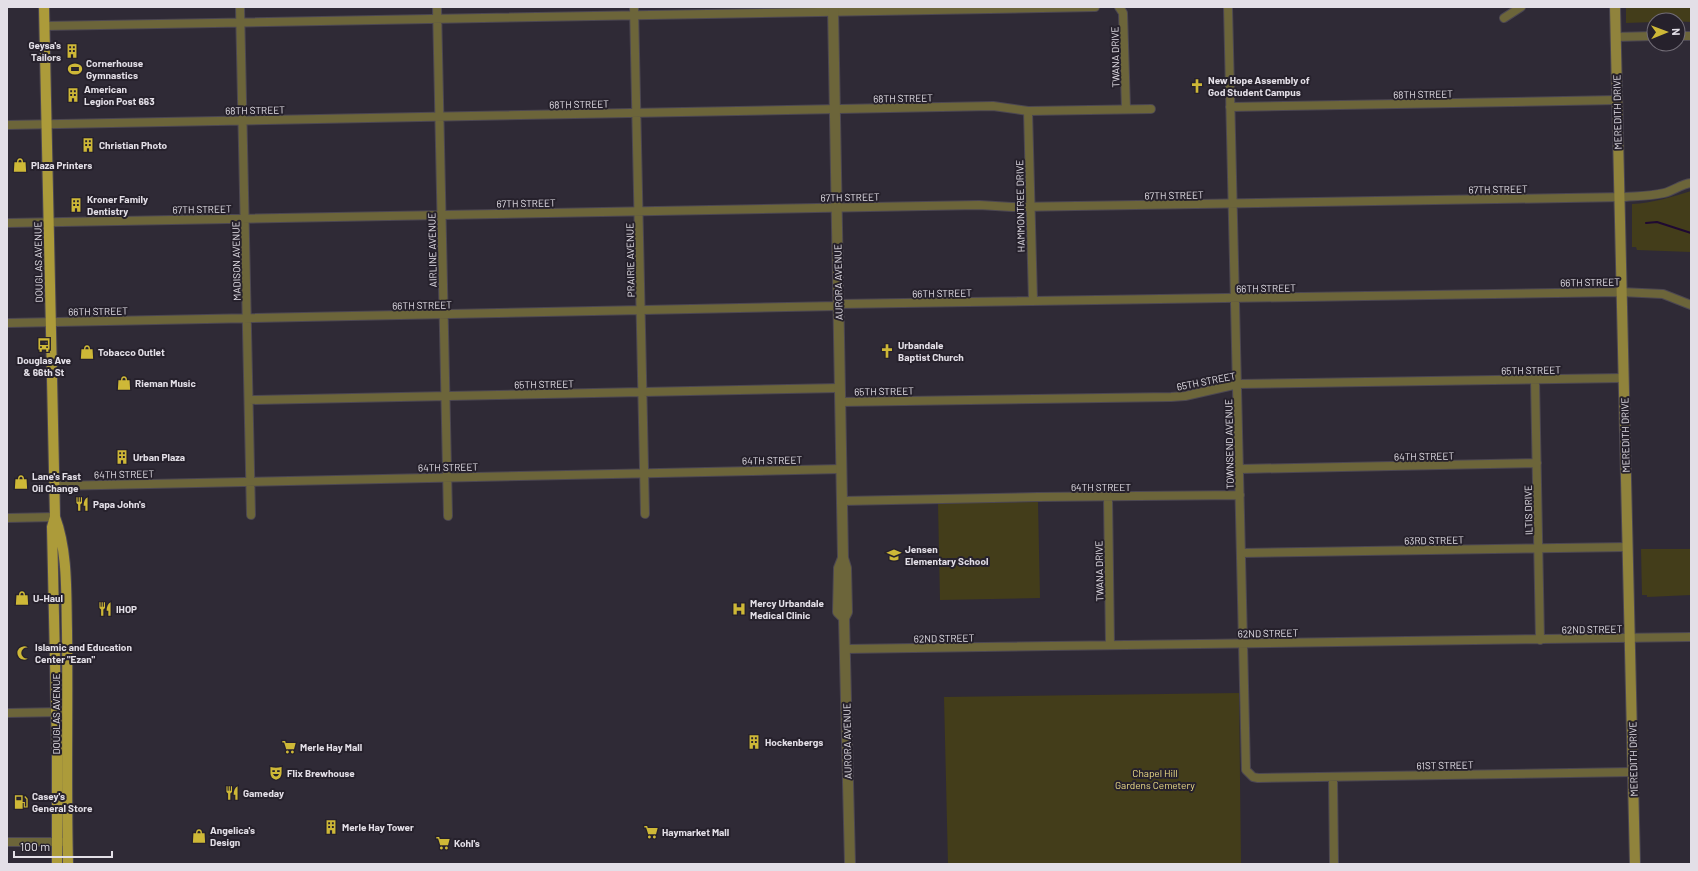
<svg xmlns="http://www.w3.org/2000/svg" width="1698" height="871" viewBox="0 0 1698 871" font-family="Barlow,sans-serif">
<rect width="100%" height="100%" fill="#2f2a36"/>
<path fill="#433d1a" d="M1626,7H1691V22L1654,20V22L1626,23Z
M1691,191V252L1637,250L1636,247H1632V204C1652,203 1672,197 1691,191Z
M1038,502L1040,598L940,600L938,503Z
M1641,549H1691V595L1647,597V595H1642Z
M1239,693L1241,864H948L944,697Z"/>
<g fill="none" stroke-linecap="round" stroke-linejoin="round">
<path stroke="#1f0932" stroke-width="2" d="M1646,223L1657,222L1691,233"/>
<defs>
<path id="minor" d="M240,7L251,515
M437,7L448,516
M634,7L645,514
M1119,7L1123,13L1126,109
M1228,7L1246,770L1253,777L1258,778L1633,772
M1504,18L1521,7
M45,26L1095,7
M1678,36H1691
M1615,37L1654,36
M1230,107L1617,100
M1028,111L1033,301
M7,125L993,106L1028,111L1151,109
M7,223L979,205L1012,207L1625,197C1638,196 1651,196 1664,193C1673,191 1681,184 1691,183
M838,304L1621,292L1663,294L1691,305
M7,323L838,306
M1535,380L1540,640
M249,400L840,388
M840,402L1171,397L1185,396L1238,384L1623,378
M1240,469L1537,463
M54,486L841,469
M1108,497L1110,645
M842,501L1038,497L1240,495
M7,518L55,517
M1241,553L1628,547
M845,649L1691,637
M7,713L62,712
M1333,777L1334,864
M7,842H62"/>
<path id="tertiary" d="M833,7L843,558L846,568L847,612L844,618L850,864
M843,558L839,568L838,612L844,618"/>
<path id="secondary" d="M1615,7L1635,864"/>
<path id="primary" d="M44,7L55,517C68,552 66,594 67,631C68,709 66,786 68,864
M55,517L52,527L57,751V864"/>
</defs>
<use href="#minor" stroke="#4c4752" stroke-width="10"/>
<use href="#tertiary" stroke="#4c4752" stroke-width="12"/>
<use href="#secondary" stroke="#4c4752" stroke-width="12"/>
<use href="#primary" stroke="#4c4752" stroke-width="12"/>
<use href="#minor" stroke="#6c653a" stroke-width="8"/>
<use href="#tertiary" stroke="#6c653a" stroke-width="10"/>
<use href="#secondary" stroke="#90833c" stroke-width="10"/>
<use href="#primary" stroke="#ac9b3a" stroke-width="10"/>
</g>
<defs>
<symbol id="building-bare" viewBox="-9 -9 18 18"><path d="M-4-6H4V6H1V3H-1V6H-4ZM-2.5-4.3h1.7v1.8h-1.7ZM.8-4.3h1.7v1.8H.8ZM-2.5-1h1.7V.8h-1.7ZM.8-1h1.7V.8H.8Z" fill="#ceb837" stroke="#26212c" stroke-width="2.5" paint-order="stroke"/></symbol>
<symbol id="stadium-bare" viewBox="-9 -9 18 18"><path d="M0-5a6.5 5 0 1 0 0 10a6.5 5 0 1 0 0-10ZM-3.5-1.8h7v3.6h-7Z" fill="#ceb837" stroke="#26212c" stroke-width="2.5" paint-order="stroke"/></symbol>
<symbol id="church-bare" viewBox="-9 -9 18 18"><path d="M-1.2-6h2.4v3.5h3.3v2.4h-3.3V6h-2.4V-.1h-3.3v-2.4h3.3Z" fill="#ceb837" stroke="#26212c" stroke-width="2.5" paint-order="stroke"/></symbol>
<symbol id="shop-bare" viewBox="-9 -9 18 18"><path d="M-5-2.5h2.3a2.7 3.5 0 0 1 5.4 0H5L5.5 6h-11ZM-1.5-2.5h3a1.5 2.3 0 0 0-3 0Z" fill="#ceb837" stroke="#26212c" stroke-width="2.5" paint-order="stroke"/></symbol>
<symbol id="bus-bare" viewBox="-9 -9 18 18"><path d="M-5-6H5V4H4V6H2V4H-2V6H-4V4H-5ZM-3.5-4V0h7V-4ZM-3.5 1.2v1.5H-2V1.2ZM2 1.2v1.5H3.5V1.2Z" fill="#ceb837" stroke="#26212c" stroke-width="2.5" paint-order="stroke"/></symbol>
<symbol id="restaurant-bare" viewBox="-9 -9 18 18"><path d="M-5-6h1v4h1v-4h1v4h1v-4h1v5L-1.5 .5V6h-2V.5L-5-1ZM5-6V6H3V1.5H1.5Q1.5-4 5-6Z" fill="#ceb837" stroke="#26212c" stroke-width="2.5" paint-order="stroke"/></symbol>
<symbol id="school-bare" viewBox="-9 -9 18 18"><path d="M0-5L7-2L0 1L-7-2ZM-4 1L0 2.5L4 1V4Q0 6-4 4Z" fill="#ceb837" stroke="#26212c" stroke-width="2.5" paint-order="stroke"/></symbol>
<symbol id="hospital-bare" viewBox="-9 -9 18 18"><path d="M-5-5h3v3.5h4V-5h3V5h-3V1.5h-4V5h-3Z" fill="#ceb837" stroke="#26212c" stroke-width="2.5" paint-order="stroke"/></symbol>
<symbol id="mosque-bare" viewBox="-9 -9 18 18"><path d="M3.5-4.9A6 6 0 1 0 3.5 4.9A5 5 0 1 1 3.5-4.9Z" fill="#ceb837" stroke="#26212c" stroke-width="2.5" paint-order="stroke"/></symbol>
<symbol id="supermarket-bare" viewBox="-9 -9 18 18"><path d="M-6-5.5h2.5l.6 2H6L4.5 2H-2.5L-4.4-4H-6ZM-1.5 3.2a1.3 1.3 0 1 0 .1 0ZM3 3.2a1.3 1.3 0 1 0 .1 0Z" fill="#ceb837" stroke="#26212c" stroke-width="2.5" paint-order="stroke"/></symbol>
<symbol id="theatre-bare" viewBox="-9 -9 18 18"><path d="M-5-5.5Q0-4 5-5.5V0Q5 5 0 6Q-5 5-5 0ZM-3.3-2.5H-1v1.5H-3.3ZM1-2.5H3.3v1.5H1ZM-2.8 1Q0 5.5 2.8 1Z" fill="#ceb837" stroke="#26212c" stroke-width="2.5" paint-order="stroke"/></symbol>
<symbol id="fuel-bare" viewBox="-9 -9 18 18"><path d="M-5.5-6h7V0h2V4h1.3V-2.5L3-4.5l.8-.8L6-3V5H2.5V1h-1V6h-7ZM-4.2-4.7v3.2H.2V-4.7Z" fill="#ceb837" stroke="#26212c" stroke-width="2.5" paint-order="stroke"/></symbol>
</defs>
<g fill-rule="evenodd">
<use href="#building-bare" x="62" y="41" width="20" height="20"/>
<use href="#stadium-bare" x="65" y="59" width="20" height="20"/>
<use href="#church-bare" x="1187" y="76" width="20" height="20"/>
<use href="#building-bare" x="63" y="85" width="20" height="20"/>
<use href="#building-bare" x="78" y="135" width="20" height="20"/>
<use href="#shop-bare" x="10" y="155" width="20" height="20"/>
<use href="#building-bare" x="66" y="195" width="20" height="20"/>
<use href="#bus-bare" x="34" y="335" width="20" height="20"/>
<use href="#church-bare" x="877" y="341" width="20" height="20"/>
<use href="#shop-bare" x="77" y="342" width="20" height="20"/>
<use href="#shop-bare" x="114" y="373" width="20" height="20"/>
<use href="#building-bare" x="112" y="447" width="20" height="20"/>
<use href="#shop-bare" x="11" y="472" width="20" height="20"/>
<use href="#restaurant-bare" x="72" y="494" width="20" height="20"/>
<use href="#school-bare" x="884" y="545" width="20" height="20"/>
<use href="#shop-bare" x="12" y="588" width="20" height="20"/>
<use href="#restaurant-bare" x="95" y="599" width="20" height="20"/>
<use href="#hospital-bare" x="729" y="599" width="20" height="20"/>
<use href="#mosque-bare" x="14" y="643" width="20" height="20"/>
<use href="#building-bare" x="744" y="732" width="20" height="20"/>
<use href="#supermarket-bare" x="279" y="737" width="20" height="20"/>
<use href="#theatre-bare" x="266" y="763" width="20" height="20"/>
<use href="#restaurant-bare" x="222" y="783" width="20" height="20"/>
<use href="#fuel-bare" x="11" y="792" width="20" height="20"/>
<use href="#building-bare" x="321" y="817" width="20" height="20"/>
<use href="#supermarket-bare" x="641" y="822" width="20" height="20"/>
<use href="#shop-bare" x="189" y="826" width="20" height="20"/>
<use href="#supermarket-bare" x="433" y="833" width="20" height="20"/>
</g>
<g text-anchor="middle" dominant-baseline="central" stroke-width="4" stroke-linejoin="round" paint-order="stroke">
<g font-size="10" font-weight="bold" fill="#e3dfe7" stroke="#26212c" text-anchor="start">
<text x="61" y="45" text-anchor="end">Geysa's<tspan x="61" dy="12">Tailors</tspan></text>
<text x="86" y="63">Cornerhouse<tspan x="86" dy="12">Gymnastics</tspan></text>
<text x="1208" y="80">New Hope Assembly of<tspan x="1208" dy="12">God Student Campus</tspan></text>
<text x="84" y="89">American<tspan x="84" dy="12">Legion Post 663</tspan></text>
<text x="99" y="145">Christian Photo</text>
<text x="31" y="165">Plaza Printers</text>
<text x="87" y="199">Kroner Family<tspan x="87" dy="12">Dentistry</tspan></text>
<text x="898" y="345">Urbandale<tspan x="898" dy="12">Baptist Church</tspan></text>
<text x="98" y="352">Tobacco Outlet</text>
<text x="44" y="360" text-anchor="middle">Douglas Ave<tspan x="44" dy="12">&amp; 66th St</tspan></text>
<text x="135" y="383">Rieman Music</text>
<text x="133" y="457">Urban Plaza</text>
<text x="32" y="476">Lane's Fast<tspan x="32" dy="12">Oil Change</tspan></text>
<text x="93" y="504">Papa John's</text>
<text x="905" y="549">Jensen<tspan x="905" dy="12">Elementary School</tspan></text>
<text x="33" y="598">U-Haul</text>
<text x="750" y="603">Mercy Urbandale<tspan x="750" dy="12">Medical Clinic</tspan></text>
<text x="116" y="609">IHOP</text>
<text x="35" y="647">Islamic and Education<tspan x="35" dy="12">Center "Ezan"</tspan></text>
<text x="765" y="742">Hockenbergs</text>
<text x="300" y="747">Merle Hay Mall</text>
<text x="287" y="773">Flix Brewhouse</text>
<text x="243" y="793">Gameday</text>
<text x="32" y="796">Casey's<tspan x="32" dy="12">General Store</tspan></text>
<text x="342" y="827">Merle Hay Tower</text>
<text x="210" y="830">Angelica's<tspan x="210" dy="12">Design</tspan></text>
<text x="662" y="832">Haymarket Mall</text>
<text x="454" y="843">Kohl's</text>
</g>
<g font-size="10" fill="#e3dfe7" stroke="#26212c">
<text transform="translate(1115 57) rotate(-91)">TWANA DRIVE</text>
<text transform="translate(1423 94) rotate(-1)">68TH STREET</text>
<text transform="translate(903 98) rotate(-1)">68TH STREET</text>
<text transform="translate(579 104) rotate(-1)">68TH STREET</text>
<text transform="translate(255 110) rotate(-1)">68TH STREET</text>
<text transform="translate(1617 112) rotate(-91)">MEREDITH DRIVE</text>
<text transform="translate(1498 189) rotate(-1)">67TH STREET</text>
<text transform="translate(1174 195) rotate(-1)">67TH STREET</text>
<text transform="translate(850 197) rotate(-1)">67TH STREET</text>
<text transform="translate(526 203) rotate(-1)">67TH STREET</text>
<text transform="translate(1020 206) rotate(-91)">HAMMONTREE DRIVE</text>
<text transform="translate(202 209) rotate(-1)">67TH STREET</text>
<text transform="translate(432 250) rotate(-91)">AIRLINE AVENUE</text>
<text transform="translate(630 260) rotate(-91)">PRAIRIE AVENUE</text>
<text transform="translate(236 261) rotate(-91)">MADISON AVENUE</text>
<text transform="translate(38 262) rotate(-91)">DOUGLAS AVENUE</text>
<text transform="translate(838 282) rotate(-91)">AURORA AVENUE</text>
<text transform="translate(1590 282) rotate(-1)">66TH STREET</text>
<text transform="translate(1266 288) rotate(-1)">66TH STREET</text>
<text transform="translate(942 293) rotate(-1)">66TH STREET</text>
<text transform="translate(422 305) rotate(-1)">66TH STREET</text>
<text transform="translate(98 311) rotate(-1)">66TH STREET</text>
<text transform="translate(1531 370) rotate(-1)">65TH STREET</text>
<text transform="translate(1206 381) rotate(-11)">65TH STREET</text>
<text transform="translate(544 384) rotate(-1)">65TH STREET</text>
<text transform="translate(884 391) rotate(-1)">65TH STREET</text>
<text transform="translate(1625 435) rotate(-91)">MEREDITH DRIVE</text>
<text transform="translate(1229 444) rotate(-91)">TOWNSEND AVENUE</text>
<text transform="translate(1424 456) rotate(-1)">64TH STREET</text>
<text transform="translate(772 460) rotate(-1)">64TH STREET</text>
<text transform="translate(448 467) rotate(-1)">64TH STREET</text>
<text transform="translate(124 474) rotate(-1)">64TH STREET</text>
<text x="1101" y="487">64TH STREET</text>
<text transform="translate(1528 510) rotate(-91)">ILTIS DRIVE</text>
<text transform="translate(1434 540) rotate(-1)">63RD STREET</text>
<text transform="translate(1099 571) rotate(-91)">TWANA DRIVE</text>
<text transform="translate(1592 629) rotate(-1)">62ND STREET</text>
<text transform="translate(1268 633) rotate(-1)">62ND STREET</text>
<text transform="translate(944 638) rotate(-1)">62ND STREET</text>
<text transform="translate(56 714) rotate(-90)">DOUGLAS AVENUE</text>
<text transform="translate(847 741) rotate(-91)">AURORA AVENUE</text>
<text transform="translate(1633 759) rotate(-91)">MEREDITH DRIVE</text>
<text transform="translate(1445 765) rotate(-1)">61ST STREET</text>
</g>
<g font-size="10" fill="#eede89" stroke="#26212c">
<text x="1155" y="773">Chapel Hill<tspan x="1155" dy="12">Gardens Cemetery</tspan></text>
</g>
</g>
<rect width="1698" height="871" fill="none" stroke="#e3dfe7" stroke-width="16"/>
<g transform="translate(1666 32) rotate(89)"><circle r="19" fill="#26212c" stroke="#726d77"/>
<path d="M0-3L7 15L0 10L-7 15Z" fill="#ceb837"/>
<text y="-6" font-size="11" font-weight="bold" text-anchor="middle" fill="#e3dfe7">N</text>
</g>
<path d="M14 851v6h98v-6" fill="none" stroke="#e3dfe7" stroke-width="2"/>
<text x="20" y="851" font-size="12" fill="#e3dfe7" stroke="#26212c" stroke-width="3" paint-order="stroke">100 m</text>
</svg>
